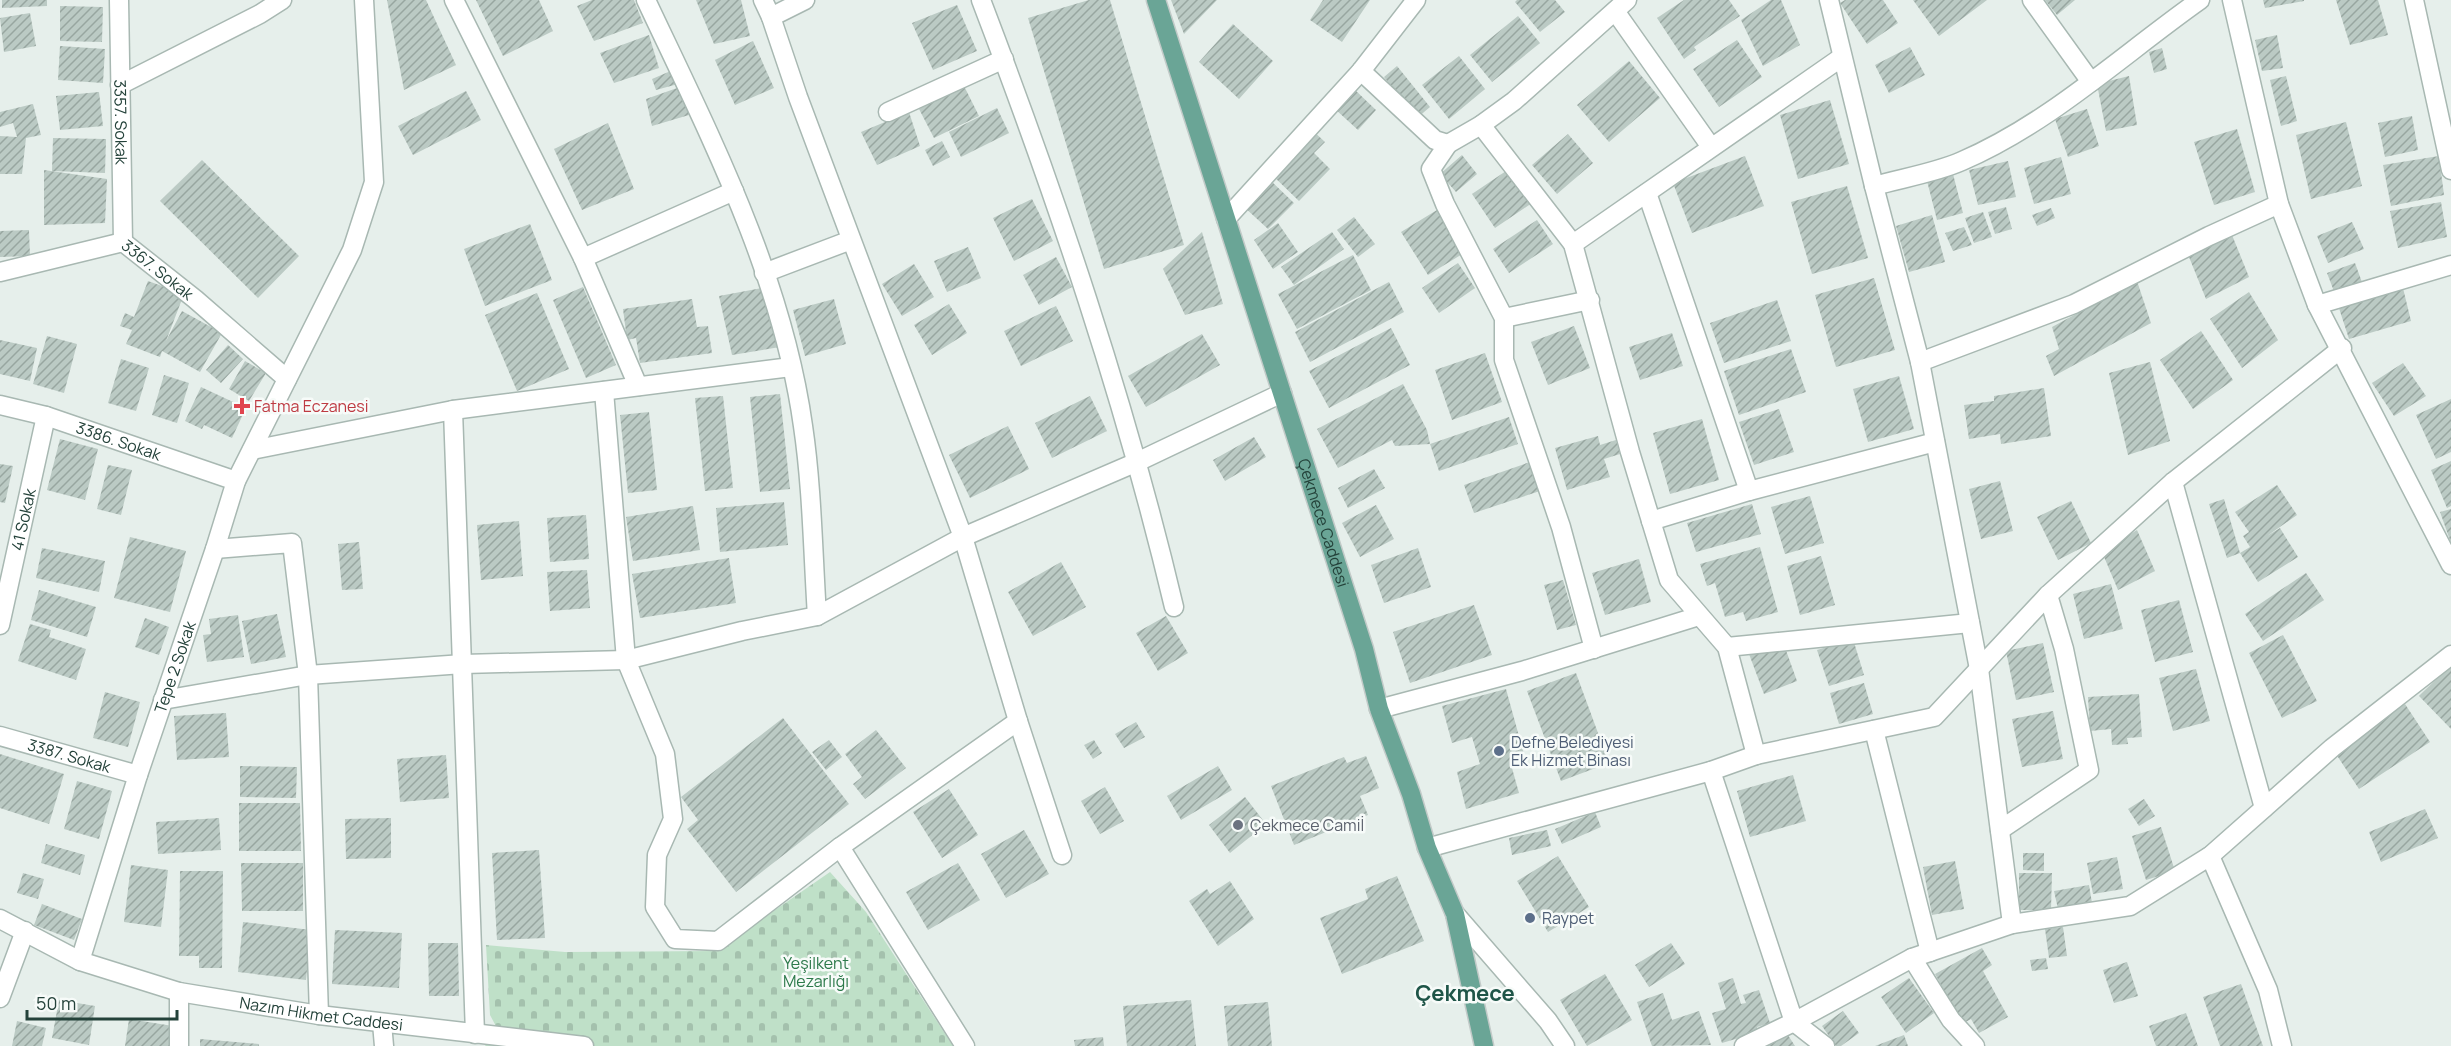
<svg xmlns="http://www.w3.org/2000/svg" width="2451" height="1046" viewBox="0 0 2451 1046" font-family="Manrope,sans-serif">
<defs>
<pattern id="cemetery-stones" width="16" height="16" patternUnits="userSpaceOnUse" patternTransform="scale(1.5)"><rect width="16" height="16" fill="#bfe0c8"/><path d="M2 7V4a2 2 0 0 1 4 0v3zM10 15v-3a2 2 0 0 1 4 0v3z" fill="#a4c1ad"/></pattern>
<pattern id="building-hatch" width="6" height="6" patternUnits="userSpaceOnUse" patternTransform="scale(1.5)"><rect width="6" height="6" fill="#bbcac4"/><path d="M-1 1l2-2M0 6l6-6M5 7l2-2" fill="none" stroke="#98a6a0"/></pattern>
</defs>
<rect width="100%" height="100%" fill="#e6efeb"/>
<path fill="url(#cemetery-stones)" d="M830,872L866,912L953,1046H485L497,1028L490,1015L486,945L565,952L716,951Z"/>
<path fill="url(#building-hatch)" d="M2,0H47V6L2,8Z
M387,0H426L456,65L404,90Z
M476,0H539L553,31L503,56Z
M592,0H634L643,23L594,41L577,6Z
M696,0H741L750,36L714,44Z
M1089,0H1110L1184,245L1104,269L1028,18Z
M1171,0H1217L1184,34Z
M1323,0H1370L1342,42L1310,20Z
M1517,0H1555L1565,12L1540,32L1515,2Z
M1684,0H1729L1740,16L1694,47L1696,50L1684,59L1657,18Z
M1771,0H1781L1800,45L1763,66L1741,20Z
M1845,0H1883L1898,23L1867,44L1840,3Z
M1913,0H1987L1939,36Z
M2045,0H2075L2057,15Z
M2263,0H2304V1L2265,8Z
M2336,0H2378L2388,35L2350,45Z
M957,5L977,51L933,70L912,23Z
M60,6L103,7L102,42L60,41Z
M30,13L36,46L4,52L0,18Z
M1518,16L1540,43L1492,82L1470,55Z
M1233,24L1273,61L1239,99L1199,62Z
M649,35L659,68L614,83L600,53Z
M2277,35L2283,68L2262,71L2255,40Z
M1737,40L1762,77L1719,107L1693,69Z
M753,41L774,88L735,105L715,60Z
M60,46L105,49L103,83L58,80Z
M1910,47L1925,75L1889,93L1875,65Z
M2162,48L2167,69L2154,73L2149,52Z
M1459,56L1485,89L1449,119L1422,85Z
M1629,61L1660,98L1609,142L1577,105Z
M1397,66L1430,107L1417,118L1384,77Z
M673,70L678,84L656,90L652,79Z
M2129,76L2137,125L2106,131L2097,84Z
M2286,76L2297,121L2281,126L2270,80Z
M964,86L979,116L934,138L919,109Z
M680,87L689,115L652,126L646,99Z
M1354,89L1376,110L1358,130L1335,109Z
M466,91L481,120L413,155L398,126Z
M99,92L103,126L60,130L56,96Z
M1830,100L1849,164L1798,179L1780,115Z
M33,104L41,135L26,138L22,174H0V136L17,137L13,123L0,127V112Z
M997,108L1009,133L961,157L949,132Z
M2087,109L2099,146L2068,157L2055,119Z
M909,112L920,146L877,165L861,132Z
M2412,116L2418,150L2385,157L2378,123Z
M2346,122L2362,186L2311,199L2296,135Z
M608,123L634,189L582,210L554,149Z
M1311,129L1325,142L1314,153L1330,169L1299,201L1270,173Z
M2237,129L2255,192L2214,205L2194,142Z
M1568,134L1593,163L1557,194L1532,165Z
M53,138L106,139L105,173L52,171Z
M942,141L950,157L933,166L925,150Z
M1462,155L1477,174L1456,192L1440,174Z
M1745,156L1764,206L1692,233L1673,183Z
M2439,156L2444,195L2391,206L2383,165Z
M2061,157L2071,194L2034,204L2024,168Z
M202,160L299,256L258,298L160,201Z
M2008,161L2016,197L1978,205L1969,170Z
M1509,169L1532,203L1495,228L1472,194Z
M44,170L107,179L105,223L44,225Z
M1953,174L1963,213L1937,220L1927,181Z
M1269,179L1294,203L1268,229L1243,206Z
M1847,186L1868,258L1812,274L1791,202Z
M1032,199L1053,241L1014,261L993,218Z
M2441,202L2447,237L2398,248L2390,211Z
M2006,207L2012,229L1995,234L1988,212Z
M2051,208L2055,218L2037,226L2032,215Z
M1437,210L1464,253L1428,275L1401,232Z
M1983,212L1992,237L1974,243L1965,218Z
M1932,215L1945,262L1909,272L1896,226Z
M1354,217L1375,244L1358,257L1337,230Z
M1537,220L1553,244L1509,273L1493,249Z
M2352,222L2364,249L2328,263L2317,236Z
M1278,223L1298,252L1273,269L1254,240Z
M530,224L552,280L485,306L464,249Z
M1964,227L1972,245L1953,251L1945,233Z
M29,230L30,256L0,257V231Z
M1202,232L1223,304L1185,315L1163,269Z
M1332,232L1344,249L1294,285L1281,267Z
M2232,235L2249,277L2206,299L2189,257Z
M968,247L981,278L947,292L934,261Z
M1353,255L1371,290L1297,329L1278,294Z
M1056,257L1072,287L1039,305L1023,275Z
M1458,263L1475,288L1439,313L1422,288Z
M2355,263L2363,285L2335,294L2327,273Z
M914,264L934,297L902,316L882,284Z
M1874,278L1895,350L1836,367L1815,295Z
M148,281L184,294L166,341L182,311L222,333L200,372L162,351L160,357L126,344L132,330L120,326L125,313L134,317Z
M2137,281L2151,323L2054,376L2046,356L2059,349L2052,327Z
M1389,282L1404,312L1310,362L1295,332Z
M2402,284L2411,321L2349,339L2337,302Z
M583,287L616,365L586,378L553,300Z
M762,288L765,305L772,304L780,347L732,355L719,296Z
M2249,292L2278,340L2242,368L2210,319Z
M537,293L569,369L517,391L485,315Z
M692,299L697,327L708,326L712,353L640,363L636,338L627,340L623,309Z
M834,299L846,344L805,356L793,310Z
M1777,300L1791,341L1724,363L1710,323Z
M949,304L967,333L932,355L914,325Z
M1056,306L1073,341L1021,366L1004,331Z
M1574,326L1590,368L1548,385L1531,342Z
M1391,328L1410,365L1329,408L1309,371Z
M2201,331L2233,380L2193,409L2160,360Z
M1672,333L1683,366L1640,380L1629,347Z
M1202,334L1220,365L1146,407L1128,376Z
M47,336L77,344L64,393L33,384Z
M0,340L37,348L30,381L0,374Z
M228,345L243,359L221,383L206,370Z
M1791,349L1806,392L1739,415L1724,371Z
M1485,353L1502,402L1452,420L1435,370Z
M121,359L149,368L136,411L108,403Z
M245,361L266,373L249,401L229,389Z
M2150,362L2170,441L2128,455L2109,373Z
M2403,363L2426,396L2394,416L2372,383Z
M164,375L189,383L177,423L152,415Z
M1899,376L1914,429L1868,442L1853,389Z
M1403,384L1427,430L1430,444L1395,446L1392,440L1338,468L1317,429Z
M201,387L246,408L232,438L204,425L202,429L185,421Z
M2044,388L2051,436L2001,444L2000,434L1969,439L1964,405L1994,401V396Z
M780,394L790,489L760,492L750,397Z
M723,396L733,488L705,491L695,398Z
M1090,396L1107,431L1052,458L1035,423Z
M2451,399V452L2436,459L2416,415Z
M1779,409L1794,452L1754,465L1739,422Z
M649,412L657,490L628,493L620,415Z
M1509,417L1518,444L1439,471L1430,444Z
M1702,419L1719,480L1670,494L1653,433Z
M1008,426L1029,469L970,498L949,455Z
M1598,436L1600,445L1616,440L1620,454L1604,459L1610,477L1567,490L1555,448Z
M1254,437L1266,457L1225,481L1213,460Z
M60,439L98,449L85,500L47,490Z
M2451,461V506L2447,508L2431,470Z
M1530,462L1540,491L1474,513L1464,485Z
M0,464L13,466L5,503L0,502Z
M108,465L132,470L121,515L97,509Z
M1374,469L1385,488L1348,508L1338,488Z
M2000,481L2013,531L1981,539L1969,489Z
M2277,485L2297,515L2267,536L2280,528L2298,557L2258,582L2240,553L2250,547L2243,536L2249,532L2235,512Z
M1810,496L1824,543L1785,554L1771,507Z
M2224,499L2240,553L2227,558L2209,504Z
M2071,501L2091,543L2058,560L2037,517Z
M784,502L788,545L720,552L716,508Z
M1752,504L1761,534L1696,552L1687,523Z
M1376,505L1394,539L1360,557L1342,523Z
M693,506L700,550L633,561L626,517Z
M2451,509V543L2440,512Z
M586,515L589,559L550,562L547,518Z
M519,521L523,576L481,580L477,525Z
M2137,530L2155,571L2118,590L2102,552Z
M130,537L186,551L170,612L114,598Z
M359,542L363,589L342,590L338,544Z
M1760,547L1778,612L1746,621L1743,612L1725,617L1715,583L1707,586L1700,564Z
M42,548L105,561L99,592L36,578Z
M1418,548L1431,587L1384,603L1371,565Z
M1821,556L1835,605L1800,615L1787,566Z
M729,558L736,603L640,618L632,574Z
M1639,559L1651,602L1605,615L1592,573Z
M1061,562L1086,607L1033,636L1008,592Z
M587,570L590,608L550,611L547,572Z
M2306,573L2324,600L2263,641L2245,614Z
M1563,580L1576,625L1557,630L1544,585Z
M2111,584L2123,629L2084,639L2073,594Z
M39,590L96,607L87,637L31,620Z
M2179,600L2193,652L2155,662L2141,610Z
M1474,605L1492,655L1410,683L1393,632Z
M277,614L286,657L251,664L242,621Z
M238,615L244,657L207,662L203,635L211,634L209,619Z
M1166,616L1188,653L1158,671L1136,633Z
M145,618L169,627L159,655L135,647Z
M30,624L51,630L49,637L86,649L76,680L18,661Z
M2283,635L2317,701L2282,718L2249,653Z
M1853,639L1864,675L1829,686L1817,650Z
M1783,642L1797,681L1764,694L1749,654Z
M2043,643L2054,692L2016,700L2006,651Z
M2451,665V729L2419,696Z
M2196,669L2210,721L2173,731L2159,678Z
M1576,673L1609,763L1561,781L1527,691Z
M1864,683L1873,714L1839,724L1830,693Z
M1506,689L1525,758L1510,761L1519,793L1466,809L1457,772L1480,764L1472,737L1452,743L1442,706Z
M105,692L140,702L128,747L93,738Z
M2139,694L2142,737L2127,738L2128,744L2112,745L2111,729L2090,731L2088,697Z
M2405,704L2430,742L2359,789L2334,751Z
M2053,711L2063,759L2022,767L2012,719Z
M226,713L229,757L177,760L174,716Z
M783,718L849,804L736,892L687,829L698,820L681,797Z
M1136,722L1145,737L1124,748L1115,734Z
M876,730L906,768L865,799L853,784L862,777L845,754Z
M829,740L842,757L826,770L812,752Z
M1094,740L1102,753L1093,759L1084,745Z
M0,754L64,774L49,824L0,808Z
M446,755L449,798L400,802L397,759Z
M1366,756L1379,788L1360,796L1368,815L1294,845L1271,786L1344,757L1347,763Z
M240,766L297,767L296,798L240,797Z
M1218,766L1232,790L1181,820L1167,796Z
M1793,775L1806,821L1750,837L1737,791Z
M77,781L112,791L99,839L64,829Z
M1105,787L1124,821L1100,834L1081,801Z
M949,789L978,835L942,858L913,812Z
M1245,797L1266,824L1230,853L1209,825Z
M2144,799L2155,816L2139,826L2128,809Z
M239,803H300L301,851H239Z
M2425,809L2438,838L2381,862L2369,832Z
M1595,812L1601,827L1562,844L1555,829Z
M219,818L221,850L158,854L156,822Z
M391,818V858L346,859L345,819Z
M2161,827L2175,871L2146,880L2132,836Z
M1024,830L1049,874L1006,898L981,854Z
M1547,830L1551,846L1512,855L1509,838Z
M46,844L85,855L80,875L41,863Z
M539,850L545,938L497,940L492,853Z
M2023,853H2044V871L2023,870Z
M1558,856L1589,907L1548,932L1517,881Z
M2117,857L2123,889L2093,894L2087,863Z
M1955,861L1964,909L1932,915L1923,867Z
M241,863H303V911H242Z
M958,863L980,900L928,930L906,892Z
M131,865L168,870L161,927L124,922Z
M180,871H223L222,968H199V956H179Z
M23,873L44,879L38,899L17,893Z
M2019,873H2052L2051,910H2019Z
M1397,876L1424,941L1342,974L1320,918L1368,899L1365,889Z
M1230,881L1254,919L1218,946L1189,901L1207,889L1210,894Z
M2089,885L2092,903L2058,909L2054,891Z
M42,904L82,919L74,940L34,925Z
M243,922L311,930L306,980L238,972Z
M2063,927L2067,956L2049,958L2045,929Z
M335,930L402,933L399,988L332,984Z
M428,943H458L459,996H429Z
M1671,943L1685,964L1649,987L1635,965Z
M1982,948L1992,965L1983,971L2008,1017L1979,1033L1971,1019L1962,1024L1935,974Z
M2046,958L2048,969L2032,971L2030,960Z
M2127,962L2138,996L2114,1003L2103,970Z
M1605,974L1632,1020L1587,1046L1560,1000Z
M1733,978L1741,1004L1746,1003L1743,995L1759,990L1770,1023L1757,1027L1759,1032L1722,1043L1712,1013L1726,1009L1718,983Z
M1909,978L1934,1013L1906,1033L1881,997Z
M2241,984L2263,1046H2220L2203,997Z
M1663,993L1672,1020L1699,1011L1711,1045L1652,1046L1637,1002Z
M59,1000L95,1006L89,1045L52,1038Z
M1191,1000L1196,1046H1127L1123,1006Z
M1268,1002L1272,1046H1228L1224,1006Z
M1843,1011L1859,1033L1841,1046H1836L1822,1026Z
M2186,1013L2198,1046H2156L2149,1026Z
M129,1019L173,1026L169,1046H125Z
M17,1021L46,1028L42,1046H12Z
M1786,1032L1795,1046H1764Z
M1904,1035L1908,1046H1875Z
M1103,1037L1104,1046H1075L1074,1040Z
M200,1039L259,1044V1046H200Z"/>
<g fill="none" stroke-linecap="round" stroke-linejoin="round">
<defs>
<g id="minor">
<path id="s1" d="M119,0L123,242"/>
<path d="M454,0L583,258L638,386"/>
<path d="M646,0C710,136 782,275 803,426C812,486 813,554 817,616"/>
<path d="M763,0L771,17L798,97L963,537L1018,721L1062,855"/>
<path d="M981,0C1057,199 1125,400 1174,607"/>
<path d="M1829,0L1874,186L1920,362L1979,669L2012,924"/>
<path d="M2032,0L2091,82"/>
<path d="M2232,0L2279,204L2317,305L2451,565"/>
<path d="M2414,0L2451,170"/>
<path d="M1615,11L1711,147"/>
<path d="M771,17L805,0"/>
<path d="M1361,71L1435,140L1448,144"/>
<path d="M120,85L260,14L282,0"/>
<path d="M888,112L1004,59"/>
<path d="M1481,125L1573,244L1630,452L1669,580L1727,647L1756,755"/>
<path d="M1874,186C1902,178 1935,173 1962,161C2050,123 2122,55 2200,0"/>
<path d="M1647,193L1749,491"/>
<path d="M1226,219L1361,71L1416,0"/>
<path d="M1573,244L1842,57"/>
<path d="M583,258L734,191"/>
<path id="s2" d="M0,272L123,242L195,299L287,379"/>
<path d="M764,273L851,240"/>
<path d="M2317,305L2451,265"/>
<path d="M1504,318L1590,300"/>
<path d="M1920,362L2074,304L2209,236L2279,204"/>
<path d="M604,391L626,660L665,754L673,819L657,855L655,907L675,939L718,941L840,847"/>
<path id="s3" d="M0,405L46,416L236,481"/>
<path d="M453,410L475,1034"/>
<path d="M252,450L453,410L791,367"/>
<path d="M2173,482L2264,808"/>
<path d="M1651,521L1749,491L1935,442"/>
<path d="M215,549L292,543L308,675L319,1015"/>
<path id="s4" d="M0,625L46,416"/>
<path d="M1727,647L1970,623"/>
<path d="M1594,649L1561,527L1504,360V318L1445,204L1431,169L1448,144L1481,125L1514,101L1627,0"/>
<path d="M163,700L308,675L463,664L626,660L742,631L817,616L963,537L1137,462L1282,393"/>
<path d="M1379,709L1522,671L1699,616"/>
<path d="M1874,730L1930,952"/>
<path id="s5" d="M0,736L138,775"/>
<path d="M1711,771L1794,1022L1825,1046"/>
<path d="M2000,830L2089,770L2064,649L2048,595"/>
<path d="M1427,848L1711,771L1756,755L1934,717L2048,595L2173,482L2342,348"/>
<path d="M2210,856L2268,990L2282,1046"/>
<path d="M1455,914L1548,1021L1565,1046"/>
<path id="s6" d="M0,919L80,961L179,992L319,1015L584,1046"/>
<path d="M1912,958L1951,1020L1975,1046"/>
<path id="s7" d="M80,961L138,775L215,549L236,481L352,250L374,182L364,0"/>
<path d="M0,998L25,931"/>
<path d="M382,1023L384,1046"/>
<path d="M179,1046V992"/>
<path d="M965,1046L840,847L1018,721"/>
<path d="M1744,1046L1794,1022L1912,958L2012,924L2130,906L2210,856L2332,748L2451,655"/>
</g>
<g id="major">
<path id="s8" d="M1156,0L1364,649L1379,709L1411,794L1427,848L1455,914L1484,1046"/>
</g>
</defs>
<use href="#minor" stroke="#a8b8b2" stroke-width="21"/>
<use href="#major" stroke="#c2cac8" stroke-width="21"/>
<use href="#minor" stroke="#fff" stroke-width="18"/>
<use href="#major" stroke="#6aa596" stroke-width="18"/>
</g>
<path fill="#e0444e" stroke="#f7fbf9" stroke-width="2" d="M239 397h6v6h6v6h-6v6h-6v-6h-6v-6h6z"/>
<g fill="#5c6f8a" stroke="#f7fbf9" stroke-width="2">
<circle cx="1499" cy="751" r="6"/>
<circle cx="1530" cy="918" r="6"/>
</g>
<circle fill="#6b7280" stroke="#f7fbf9" stroke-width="2" cx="1238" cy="825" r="6"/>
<g text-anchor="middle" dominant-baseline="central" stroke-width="5" stroke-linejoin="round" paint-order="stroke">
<g font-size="16" fill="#24423a" stroke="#f7fbf9">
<text stroke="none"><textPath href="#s1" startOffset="122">3357. Sokak</textPath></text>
<text stroke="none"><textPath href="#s2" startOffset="171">3367. Sokak</textPath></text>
<text stroke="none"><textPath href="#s3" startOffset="124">3386. Sokak</textPath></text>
<text stroke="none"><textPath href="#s4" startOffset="108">41 Sokak</textPath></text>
<text stroke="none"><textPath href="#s8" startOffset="549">Çekmece Caddesi</textPath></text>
<text stroke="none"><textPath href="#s7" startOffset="309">Tepe 2 Sokak</textPath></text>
<text stroke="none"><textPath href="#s5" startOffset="72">3387. Sokak</textPath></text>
<text stroke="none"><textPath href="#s6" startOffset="338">Nazım Hikmet Caddesi</textPath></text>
</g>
<g font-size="16" fill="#be3a42" stroke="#f7fbf9" text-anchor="start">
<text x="254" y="406">Fatma Eczanesi</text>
</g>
<g font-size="16" fill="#4e5e75" stroke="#f7fbf9" text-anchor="start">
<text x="1511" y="742">Defne Belediyesi<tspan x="1511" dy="18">Ek Hizmet Binası</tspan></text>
<text x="1542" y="918">Raypet</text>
</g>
<g font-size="16" fill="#5b616d" stroke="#f7fbf9" text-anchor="start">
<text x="1250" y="825">Çekmece Camiİ</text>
</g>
<g font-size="16" fill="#2d7a4b" stroke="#f7fbf9">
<text x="816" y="963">Yeşilkent<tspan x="816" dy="18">Mezarlığı</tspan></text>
</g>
<g font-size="22" font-weight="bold" fill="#1f5548" stroke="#f7fbf9">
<text x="1465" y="993">Çekmece</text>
</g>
</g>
<path d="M27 1010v9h150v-9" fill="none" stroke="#24423a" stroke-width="3"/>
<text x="36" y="1010" font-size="18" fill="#24423a" stroke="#f7fbf9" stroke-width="4.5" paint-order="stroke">50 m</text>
</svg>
